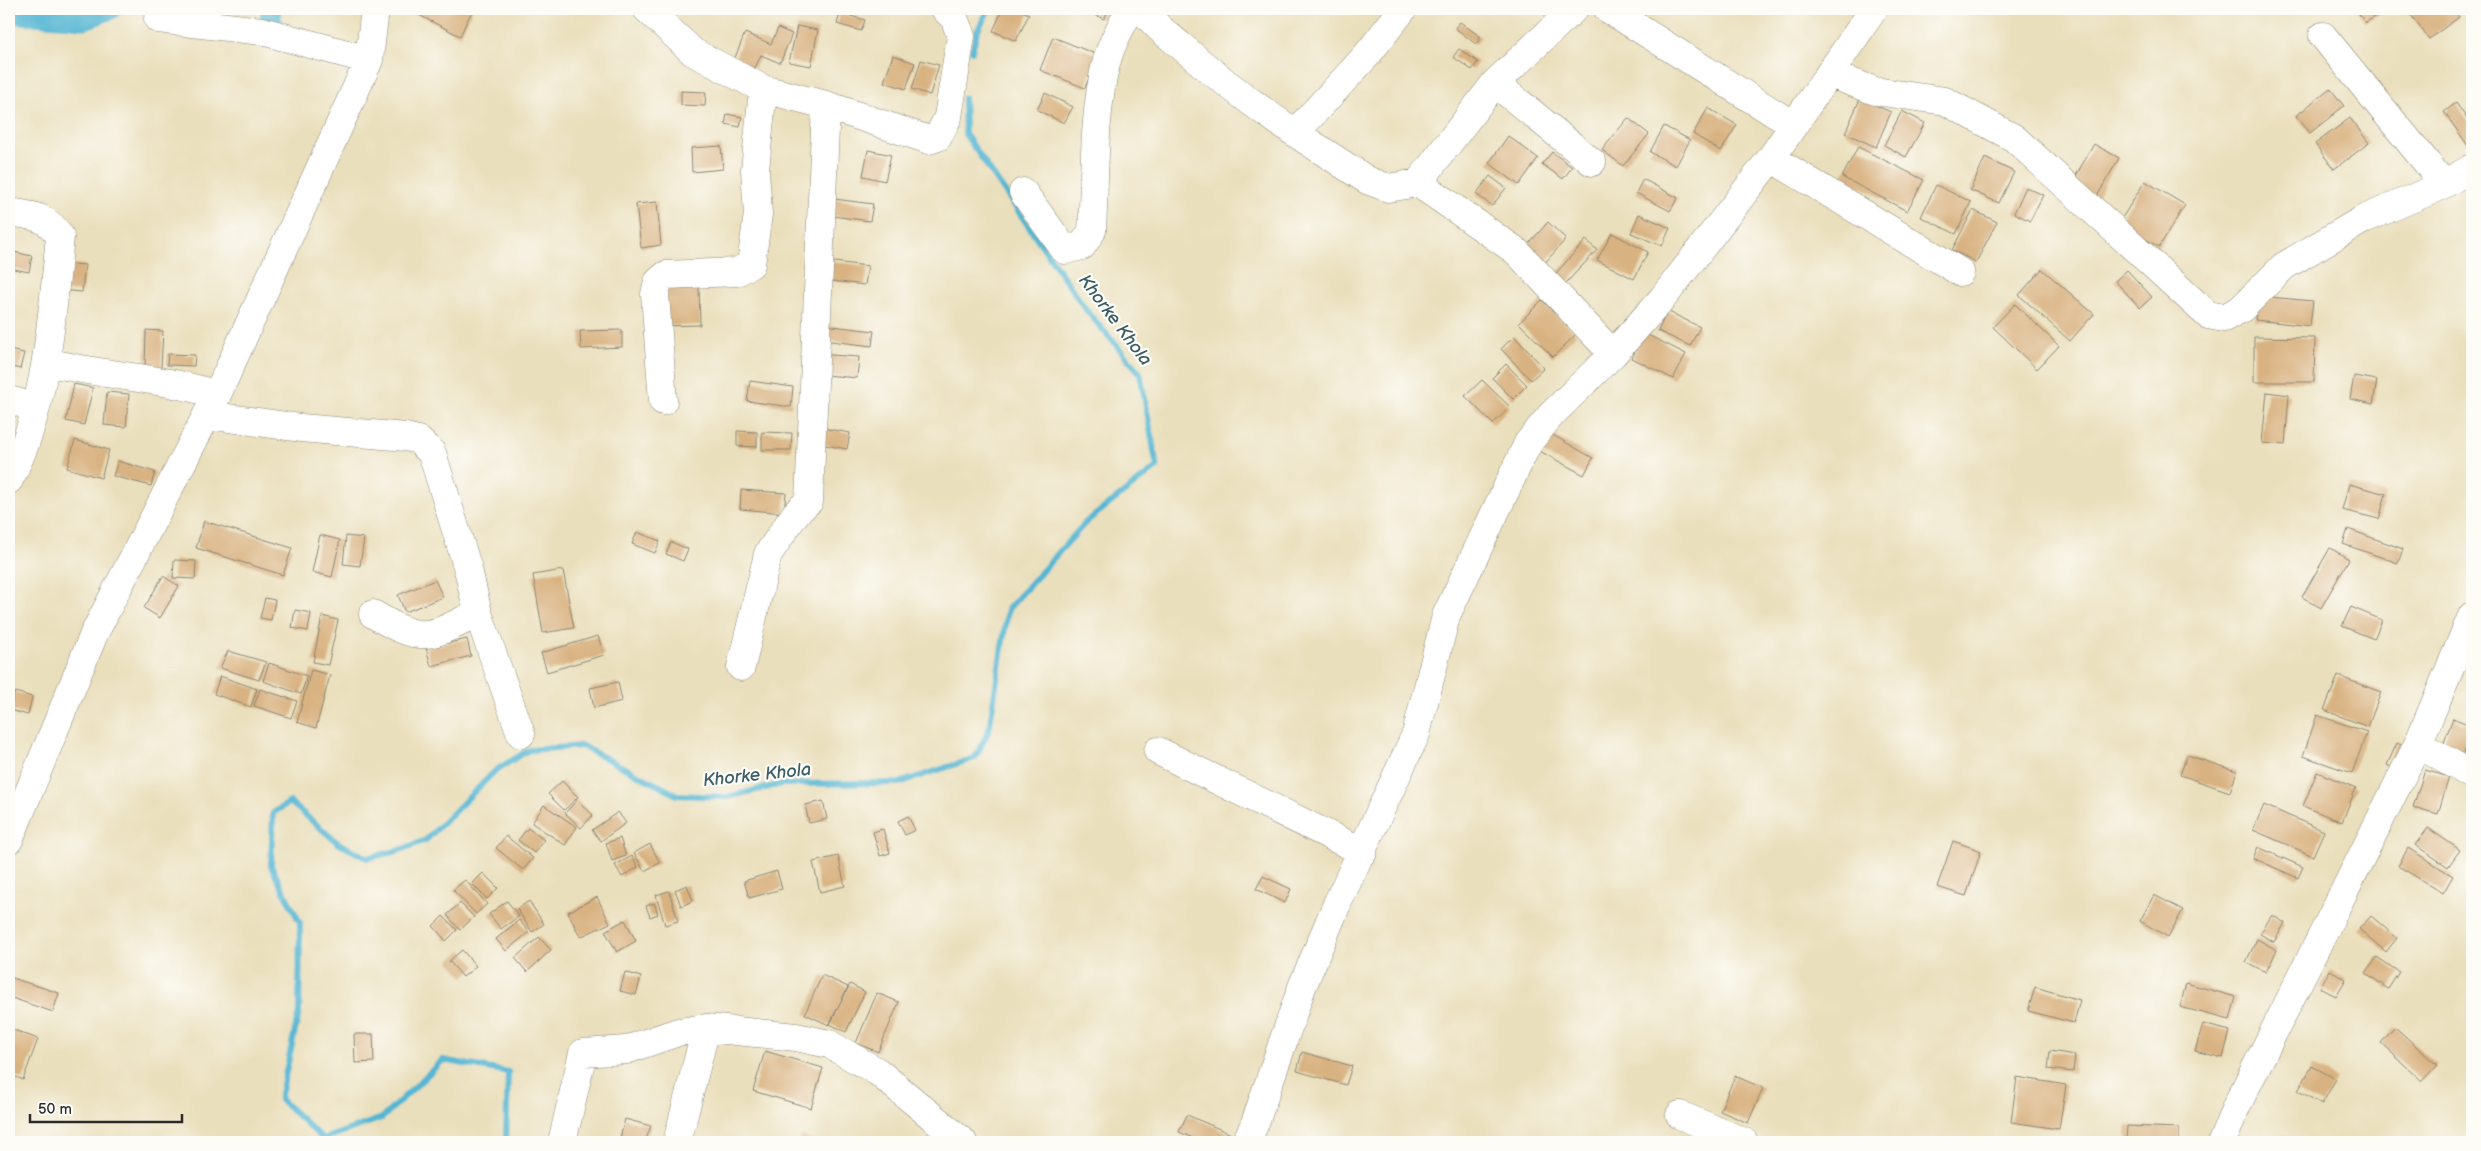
<svg xmlns="http://www.w3.org/2000/svg" width="2481" height="1151" viewBox="0 0 2481 1151" font-family="'Balsamiq Sans',sans-serif">
<rect width="100%" height="100%" fill="#fdfcf7"/>
<filter id="ink" filterUnits="userSpaceOnUse"><feTurbulence type="fractalNoise" baseFrequency=".02" numOctaves="2"/><feDisplacementMap in="SourceGraphic" scale="10" xChannelSelector="R" yChannelSelector="G"/><feConvolveMatrix kernelMatrix="1 2 1 2 8 2 1 2 1" color-interpolation-filters="sRGB"/></filter>
<filter id="wash" filterUnits="userSpaceOnUse"><feTurbulence type="fractalNoise" baseFrequency=".0096" numOctaves="4" result="noise"/><feDisplacementMap in="SourceGraphic" scale="20" xChannelSelector="R" yChannelSelector="G"/><feGaussianBlur stdDeviation="1.12" result="paint"/><feColorMatrix in="noise" values="0 0 0 0 0 0 0 0 0 0 0 0 0 0 0 0 0 1.4 0 .05"/><feComposite in="paint" operator="in"/></filter>
<g filter="url(#wash)">
<rect width="100%" height="100%" fill="#eadfbc"/>
<g fill="none" stroke-linecap="round" stroke-linejoin="round">
<path stroke="#54b6d3" stroke-width="6" d="M972,51L977,31L989,9
M506,1142L508,1072L443,1060L382,1118L323,1139L280,1099L299,1012L300,923L271,866L273,813L290,802L338,843L367,858L397,851L426,840L496,770L529,750L582,746L677,795L727,797L782,784L899,783L975,758L989,730L1008,609L1086,522L1157,467L1140,373L1087,311L965,134L964,98"/>
<path stroke="#54b6d3" stroke-width="21" d="M271,9C269,25 274,32 288,39
M9,13L85,19L111,9"/>
</g>
<g id="blocks">
<path fill="#d9b281" d="M415,9H473L460,36L413,12Z
M1003,9H1017L1029,14L1016,41L993,31Z
M1082,9H1103L1108,11L1104,19Z
M2356,9H2387L2365,23Z
M2418,9H2453L2459,17L2429,39L2410,14Z
M840,13L865,20L861,31L837,24Z
M1460,22L1481,37L1476,44L1455,28Z
M797,26L818,30L811,66L789,62Z
M778,28L792,34L780,63L761,55L755,68L734,60L745,33L771,44Z
M1053,37L1098,55L1085,88L1040,70Z
M1459,49L1478,62L1472,70L1453,57Z
M893,55L915,63L906,89L884,82Z
M921,60L939,65L930,95L912,89Z
M2330,88L2344,106L2310,133L2296,116Z
M681,91L706,92L705,106L681,105Z
M1045,93L1073,107L1064,123L1037,110Z
M1860,99L1891,112L1876,147L1845,133Z
M2456,103L2472,126V145L2469,147L2444,112Z
M1708,108L1737,125L1721,151L1693,134Z
M1902,111L1925,123L1906,157L1884,145Z
M727,114L742,117L740,127L725,124Z
M1628,118L1649,134L1623,166L1602,150Z
M2350,118L2369,143L2334,169L2315,144Z
M1664,126L1690,140L1676,166L1650,152Z
M1508,136L1538,158L1519,185L1489,163Z
M2094,144L2119,158L2096,198L2071,184Z
M721,146L723,169L692,172L691,148Z
M1858,147L1924,180L1907,211L1842,177Z
M868,150L891,155L885,181L863,176Z
M1552,152L1572,167L1563,179L1542,164Z
M1985,158L2014,172L1999,203L1970,190Z
M1490,176L1506,188L1492,206L1476,194Z
M1643,179L1678,198L1670,211L1636,193Z
M2145,181L2185,205L2159,247L2119,223Z
M1936,185L1971,202L1956,234L1921,217Z
M2026,187L2043,195L2030,221L2014,213Z
M834,199L873,204L870,221L832,216Z
M657,202L661,245L641,248L636,204Z
M1973,210L1997,222L1976,262L1952,250Z
M1639,214L1670,228L1662,246L1631,233Z
M1548,222L1566,239L1542,266L1524,249Z
M1612,233L1648,252L1634,279L1597,260Z
M1586,240L1597,250L1565,284L1555,274Z
M9,251L32,256L29,272L9,268Z
M825,261L868,266L865,285L823,280Z
M62,263L85,265L82,292L60,290Z
M2042,269L2094,314L2070,341L2019,295Z
M2127,270L2152,297L2140,308L2115,281Z
M699,287L700,325L663,326L661,289Z
M2258,296L2313,301L2310,326L2255,320Z
M1542,300L1576,334L1553,357L1519,323Z
M2015,304L2059,346L2037,369L1993,327Z
M1667,311L1700,327L1690,346L1658,331Z
M824,325L874,331L872,346L822,340Z
M146,330L163,331L161,368L145,367Z
M622,330V347L581,349L580,331Z
M1644,333L1686,354L1673,379L1632,358Z
M1514,336L1544,368L1531,380L1501,349Z
M2254,337L2315,338L2314,382H2254Z
M9,350L24,353L20,369L9,366Z
M168,354L195,355L194,366L167,365Z
M818,354L859,357L857,378L816,374Z
M1506,364L1527,385L1513,399L1492,378Z
M2354,376L2377,380L2373,404L2350,399Z
M1482,380L1510,407L1493,424L1465,396Z
M750,381L793,387L791,407L747,401Z
M74,384L93,388L84,425L66,421Z
M107,392L129,394L126,427L104,425Z
M2267,392L2289,395L2285,445L2262,443Z
M817,427L850,433L847,449L814,443Z
M1544,430L1593,458L1584,475L1534,448Z
M737,431L757,432V447L737,446Z
M762,432L792,433L791,450H762Z
M75,440L109,450L101,478L67,468Z
M118,461L155,472L151,486L113,476Z
M2349,484L2386,494L2379,519L2342,510Z
M741,490L786,493L784,513L740,509Z
M204,521L292,548L283,575L196,548Z
M2348,529L2403,549L2398,563L2343,544Z
M637,532L660,541L655,553L632,544Z
M320,535L340,540L332,577L312,572Z
M346,536L364,538L360,566L343,564Z
M671,542L688,549L683,561L666,554Z
M2330,548L2349,559L2321,608L2302,597Z
M174,560L196,561L195,579L173,578Z
M563,570L574,628L543,633L533,575Z
M163,576L179,586L160,618L144,608Z
M435,580L443,597L405,612L398,595Z
M265,598L275,600L271,620L260,618Z
M2351,607L2382,620L2374,639L2342,626Z
M295,610L311,613L308,631L292,628Z
M322,616L338,620L328,665L313,662Z
M598,636L604,655L547,672L541,653Z
M467,639L471,656L431,666L426,648Z
M228,651L266,662L259,680L220,668Z
M269,663L307,676L301,694L263,681Z
M311,670L330,675L316,728L297,722Z
M220,676L257,689L251,707L214,694Z
M2338,676L2381,692L2368,727L2324,710Z
M618,682L622,701L594,708L590,688Z
M260,689L297,701L291,718L254,706Z
M15,692L32,697L28,715L10,710Z
M2317,715L2367,732L2352,773L2303,756Z
M2453,718L2472,726L2464,754L2443,745Z
M2397,743L2408,748L2398,771L2387,765Z
M2187,755L2237,771L2230,792L2180,775Z
M2425,770L2449,777L2438,814L2413,807Z
M2317,772L2356,788L2342,822L2303,806Z
M562,781L578,797L564,810L548,794Z
M577,800L593,815L581,828L565,813Z
M823,801L827,819L809,823L805,805Z
M544,805L577,827L565,845L532,823Z
M2264,805L2324,831L2313,856L2253,830Z
M618,812L626,823L601,841L592,830Z
M908,816L915,830L905,835L898,821Z
M528,828L544,840L534,853L518,840Z
M2428,828L2460,850L2448,867L2415,845Z
M883,829L890,853L880,856L873,832Z
M506,836L533,858L523,870L496,848Z
M620,838L626,856L612,861L606,843Z
M1953,841L1981,851L1966,896L1937,887Z
M650,844L660,863L644,871L634,853Z
M2258,847L2303,867L2298,878L2253,858Z
M2408,848L2453,876L2443,893L2398,866Z
M632,856L638,867L622,877L615,865Z
M838,856L845,886L820,892L813,862Z
M777,871L782,889L749,898L744,881Z
M483,873L498,888L487,899L472,884Z
M1263,876L1291,889L1285,903L1256,889Z
M465,880L487,904L476,914L453,890Z
M687,885L693,901L681,906L675,890Z
M669,891L678,921L665,925L656,895Z
M2154,895L2183,910L2168,937L2140,921Z
M597,897L610,923L580,937L568,912Z
M507,901L519,916L501,929L489,914Z
M529,901L544,924L532,932L517,909Z
M460,903L474,917L460,930L447,915Z
M654,903L658,914L650,917L646,906Z
M2272,915L2285,923L2274,942L2260,934Z
M443,916L457,930L446,941L433,926Z
M2371,916L2397,938L2386,952L2359,929Z
M519,920L529,932L506,951L496,939Z
M625,920L636,941L617,952L605,931Z
M539,937L551,950L527,972L515,958Z
M2257,939L2277,950L2266,972L2246,962Z
M462,950L476,966L463,977L449,961Z
M2377,957L2399,972L2388,989L2366,973Z
M2330,970L2346,979L2336,996L2320,988Z
M625,972L641,977L636,995L620,991Z
M822,975L848,987L829,1025L805,1014Z
M9,977L59,993L53,1012L9,997Z
M2186,983L2236,997L2230,1020L2180,1007Z
M850,984L865,992L846,1032L830,1024Z
M2035,987L2080,1000L2074,1023L2028,1011Z
M877,993L899,1002L878,1052L856,1043Z
M2203,1024L2230,1031L2223,1058L2195,1051Z
M2395,1027L2437,1065L2422,1081L2381,1043Z
M11,1029L38,1039L23,1080L9,1074V1035Z
M354,1034H373L374,1062L355,1063Z
M765,1051L823,1068L811,1108L753,1091Z
M2050,1051L2075,1055L2073,1072L2048,1069Z
M1302,1052L1352,1066L1346,1085L1297,1071Z
M2312,1066L2336,1079L2322,1104L2298,1091Z
M1735,1076L1763,1088L1748,1123L1720,1111Z
M2017,1077L2066,1085L2059,1129L2011,1122Z
M1187,1115L1231,1134L1228,1142H1202L1179,1132Z
M625,1119L651,1126L645,1142H619Z
M2127,1126L2179,1128V1142H2126Z
M2283,1135L2297,1142H2279Z
M802,1136L816,1142H799Z"/>
</g>
</g>
<g filter="url(#ink)">
<use href="#blocks" fill-opacity="0" stroke="#8a8574" stroke-width="1"/>
<g fill="none" stroke-linecap="round" stroke-linejoin="round">
<defs>
<path id="minor" d="M647,9L693,52L763,89L826,105L929,140L938,137L948,117L961,36L954,18L945,9
M1143,9C1152,24 1168,35 1181,46C1217,77 1255,106 1295,133L1367,55L1403,9
M1574,9L1495,83L1418,183L1516,251L1613,354
M1608,9L1793,125
M158,19L262,31L369,60
M2323,36L2444,184
M1830,74L1875,91L1945,101L2014,138L2208,315L2224,318L2241,309L2284,266L2364,219L2439,187L2472,168
M1495,83L1592,162
M1295,133L1367,180L1388,188L1418,183
M1771,158L1960,272
M1023,192L1065,250L1082,246L1092,231C1095,179 1093,110 1107,60C1112,42 1122,24 1131,9
M9,212C33,216 45,215 60,236C52,315 47,409 9,480
M47,362C103,376 162,377 217,395
M9,400L35,407
M663,401L655,294L658,282L666,275L737,272L751,264L758,214L755,170L763,89
M207,415L301,428L406,437L418,440L432,453L468,569L478,613L521,734
M373,614C423,644 428,638 478,613
M741,667L768,554L796,513L809,501L826,105
M2418,744L2472,775
M1158,751L1363,852
M9,840L94,634L217,395L369,60L375,9
M1680,1115L1744,1142
M562,1142L583,1053L626,1050L678,1032L706,1028L796,1037L829,1044L878,1072L963,1142
M677,1142L706,1028
M1246,1142L1255,1123L1302,987L1337,904L1416,734L1446,616L1528,443L1552,414L1613,354L1662,299L1771,158L1874,9
M2222,1142L2236,1107L2418,744L2472,616"/>
</defs>
<use href="#minor" stroke="#8a8574" stroke-width="29"/>
<use href="#minor" stroke="#fff" stroke-width="28"/>
</g>
</g>
<g text-anchor="middle" dominant-baseline="central" stroke-width="4.5" stroke-linejoin="round" paint-order="stroke">
<g font-size="18" font-style="italic" fill="#395c66" stroke="#fdfcf7">
<text transform="translate(1115 320) rotate(53)">Khorke Khola</text>
<text transform="translate(757 775) rotate(-6)">Khorke Khola</text>
</g>
</g>
<rect width="2481" height="1151" fill="none" stroke="#fdfcf7" stroke-width="30"/>
<path d="M30 1114v8h152v-8" fill="none" stroke="#2b2b2b" stroke-width="2.5"/>
<text x="38" y="1114" font-size="15" fill="#2b2b2b" stroke="#fdfcf7" stroke-width="4" paint-order="stroke">50 m</text>
</svg>
